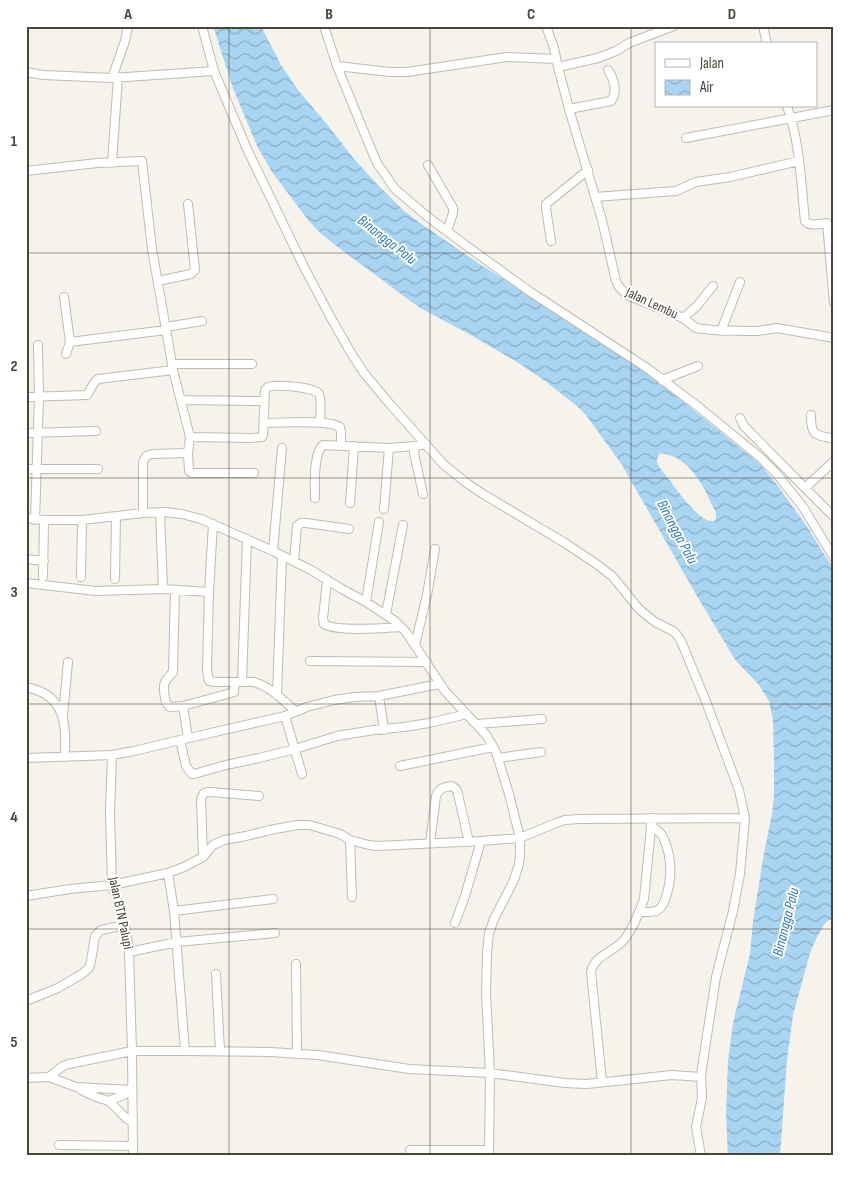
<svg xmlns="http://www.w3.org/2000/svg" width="860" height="1182" viewBox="0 0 860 1182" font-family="'Sofia Sans Condensed',sans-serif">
<defs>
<pattern id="water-waves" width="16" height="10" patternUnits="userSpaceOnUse" patternTransform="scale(1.25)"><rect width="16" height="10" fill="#a9d4f2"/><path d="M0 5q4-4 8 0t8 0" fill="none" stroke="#8caec5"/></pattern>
</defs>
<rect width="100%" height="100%" fill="#f6f3ec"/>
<path fill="url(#water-waves)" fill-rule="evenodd" d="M213,26H261L281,65L298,90L330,128L354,159L374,181L402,209L420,223L478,263L540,302L649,374L733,442L762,466L778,486L808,528L834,570V920H829L825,923L818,935L810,953L793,1015L787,1060L780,1156H728L726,1115L728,1061L733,1023L750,954L753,921L764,853L772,814L774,796V759L773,720L769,701L759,685L736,661L731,653L697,596L622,465L586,415L577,406L545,381L517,362L469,334L420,308L339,248L320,233L308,220L272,172L257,146L233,88ZM660,453C692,457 704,488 716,513V518L715,521C700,525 676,488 667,477C664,473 659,468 658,464C656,461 657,459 658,456Z"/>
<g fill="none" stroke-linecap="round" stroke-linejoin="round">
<defs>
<path id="minor" d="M202,26L214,71L247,149L304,267L331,318L351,353L364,373L389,403L444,465L468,484L483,494L565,543L598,565L613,577L639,609L655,622L673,631L678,636L681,641L705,699L739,790L745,818L740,874L733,911L716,977L702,1068L701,1077L702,1098L696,1127L701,1156
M324,26L337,66L364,132L377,163L395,189L428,217L464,244L529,291L647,368L700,408L761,458L776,473L803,507L834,558
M546,26L554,48L558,67L569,109L602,220L616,281L619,287L627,295L683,318L696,328L712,330L747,331H758L777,328L834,338
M763,26L767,44
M337,66L390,72H407L507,57L556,59
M558,67L598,58L616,51L629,43L642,38L674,26
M26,72L43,75L112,78L214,71
M112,78L125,41L128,26
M787,106C800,142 801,183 805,221C810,227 820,224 827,223L834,303
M569,109L611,101C618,92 614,79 608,70
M686,138L834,110
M112,163L118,77
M428,165L453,208V213L447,231
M26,171L97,163L142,161L152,249L159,289L173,370L190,437L188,453L189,471L192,473H254
M595,197L676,191L696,182L730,177L799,161
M551,241L546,208V204L588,170
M158,281L191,274L195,270L188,204
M64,297L70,342L166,330
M683,318L697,306L713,286
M166,327L202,321
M721,331L740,282
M66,354L70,342
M172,364H252
M662,380L698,366
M26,397L87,395C91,390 92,383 98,379L173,370
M181,400L264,401
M811,415C811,437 815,434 834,439
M740,418L744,426L805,488
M264,423C280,423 328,419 340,427L341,433V445
M26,433L96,431
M190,437L251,438L262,437L263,435L265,390C266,389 267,388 268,387C276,384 315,387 319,394C322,400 320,415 320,422
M415,446L414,453L423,494
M834,461L805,488L834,517
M26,469H98
M315,498C315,485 313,453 323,445L389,448L415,446L426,444
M350,503L354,446
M384,509L389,448
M143,513V462L146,456L152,454L188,453
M160,513L163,589L209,592
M26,518L44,520H82L143,513L164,512L182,514L201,519L273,551L311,570L340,588L366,602L395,621L406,632L445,691L487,736L496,752L509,794L520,838V855L519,864L514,880L494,919L489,933L487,953L486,994L490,1073L489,1156
M35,520L39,397L38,345
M213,524L209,592L207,670L209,681L216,682H254C271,687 283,700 295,711
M273,551L282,448
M26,559L44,561
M294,561L297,526L301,523H306L349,529
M43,577L44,520
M81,577L82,520
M115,579L116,516
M327,580L323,618L324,624C336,632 385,628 401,627
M26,583L96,591L163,589
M175,590L173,672C170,676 167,678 165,682C162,688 165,697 166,703L170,707L183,706L231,693L234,692L235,682
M366,602L379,522
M386,614L403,525
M415,645L427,595L435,549
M310,661L427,662
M242,682L247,539
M26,687C66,695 66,724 65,757
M277,695L282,556
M379,696L384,730
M183,706L188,738
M63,715L68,662
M285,716L302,774
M477,724L542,719
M180,740L186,766L192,774H194L226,765L259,758L295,749L337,736L374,730L404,727L429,723L467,714
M112,755L134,751L180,740L285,716L307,707L334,700L354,697L379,696L439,684
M26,758L112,755L110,813L112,885L125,925L129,952L132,1051L133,1156
M498,758L541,752
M400,766L493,747
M350,840L352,897
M430,843L436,796C439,788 444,787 452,786L457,790L469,842
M203,857L201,799L204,793L210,792L259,796
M168,873L174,911L185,1051
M26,896L70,889L112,885L168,873L184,867L203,857L213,845L224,840L246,836L270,830L297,825H309L320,828L340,834L350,840L369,845L377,846L481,841L520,838L556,823L565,820L579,819L745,818
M174,911L273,899
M639,912C645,912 653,913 658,910C663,907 664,902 666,897C672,878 672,858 664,839C662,833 656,829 651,825
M455,923L465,896L481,841
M129,952L177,942L275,933
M296,964L297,1054
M216,974L220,1051
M26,1001L58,988L82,974L89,968L91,961L95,936L101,930L125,925
M49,1077L63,1066L69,1064L132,1051H185L270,1052L318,1055L409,1069L490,1073L565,1083L587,1084L672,1075L701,1077
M26,1078L49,1077L76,1087L132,1090
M602,1082L591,972C594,956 611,953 622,942C631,933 640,911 644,899L652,818
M81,1090L96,1097L109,1101L126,1118L133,1123
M109,1101L130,1092
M59,1145L132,1146
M410,1150H489"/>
</defs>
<use href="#minor" stroke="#c2bbae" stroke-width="10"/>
<use href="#minor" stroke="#fff" stroke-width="8"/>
</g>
<path fill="none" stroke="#4b4439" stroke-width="1" stroke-opacity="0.55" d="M229,26V1156M430,26V1156M631,26V1156M26,253H834M26,478H834M26,704H834M26,929H834"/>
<g text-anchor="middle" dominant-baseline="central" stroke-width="4" stroke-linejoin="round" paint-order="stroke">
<g font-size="14" fill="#4b4439" stroke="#fff">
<text transform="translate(652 303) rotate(25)">Jalan Lembu</text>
<text transform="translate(121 913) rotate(78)">Jalan BTN Palupi</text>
</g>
<g font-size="15" font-style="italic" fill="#2e7ab2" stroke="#fff">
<text transform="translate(387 240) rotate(38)">Binangga Palu</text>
<text transform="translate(677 532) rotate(62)">Binangga Palu</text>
<text transform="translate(786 922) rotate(-76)">Binangga Palu</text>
</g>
</g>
<rect width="860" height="1182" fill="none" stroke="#ffffff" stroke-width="55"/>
<rect x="655" y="42" width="162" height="65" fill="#ffffff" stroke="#b7b4b0"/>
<rect x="665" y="59" width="25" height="8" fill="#ffffff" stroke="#b7b4b0"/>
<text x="700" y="68" font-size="15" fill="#4b4439">Jalan</text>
<rect x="665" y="80" width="25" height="15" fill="url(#water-waves)" stroke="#b7b4b0"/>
<text x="700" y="92" font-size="15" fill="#4b4439">Air</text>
<rect x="28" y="28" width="804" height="1126" fill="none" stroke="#4b4439" stroke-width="2"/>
<g font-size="16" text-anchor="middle" font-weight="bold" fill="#4b4439">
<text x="128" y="19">A</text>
<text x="329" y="19">B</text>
<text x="531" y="19">C</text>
<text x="732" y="19">D</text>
<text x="14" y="146">1</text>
<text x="14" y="371">2</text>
<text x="14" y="597">3</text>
<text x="14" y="822">4</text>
<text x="14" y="1047">5</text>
</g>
</svg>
